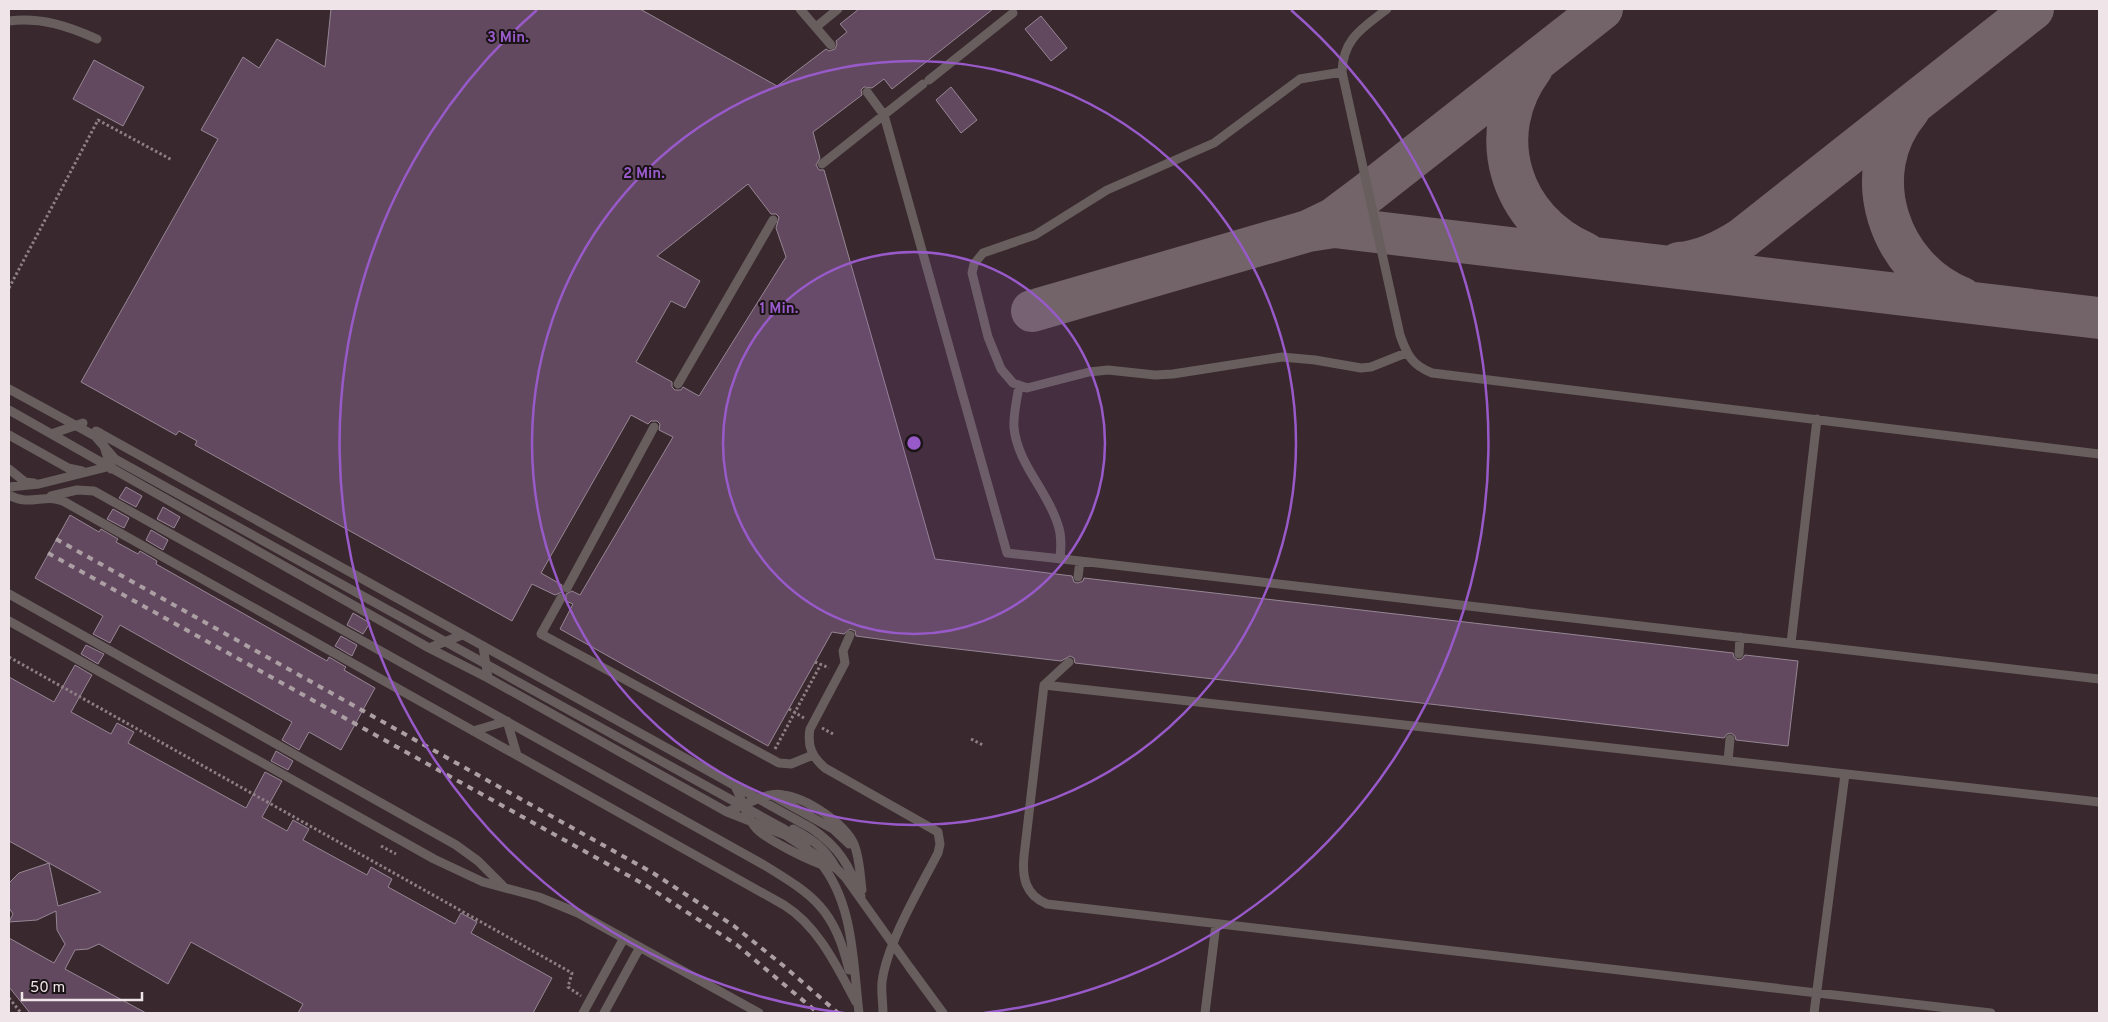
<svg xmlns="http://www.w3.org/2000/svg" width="2108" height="1022" viewBox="0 0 2108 1022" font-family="Overpass,sans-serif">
<rect width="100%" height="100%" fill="#39282e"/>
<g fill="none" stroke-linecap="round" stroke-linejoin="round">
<path stroke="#726468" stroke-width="42" d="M1532,68C1483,134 1510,221 1585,253
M1909,110C1856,173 1889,269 1962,298
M1308,231L1333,219L1369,192L1602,9
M1679,263C1703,261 1723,251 1743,238L2033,9
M1032,311L1308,231L1334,227L2099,318"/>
</g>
<path fill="#62495f" stroke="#968694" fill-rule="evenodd" d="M331,9H640L777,86L826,49L829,51L835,49L837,44L836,41L847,32L840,24L859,9H993L892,89L884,79L872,88L864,87L861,90L862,95L813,132L820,158L816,165L819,170H824L935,559L1072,576L1074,582L1078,583L1083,581L1084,578L1733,653L1734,657L1738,660L1742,659L1745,655L1798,661L1788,746L1736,740L1735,736L1731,733L1727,734L1724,738L1075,663L1074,658L1070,656L1061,661L923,645L856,636L855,631L850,629L844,634L832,632L768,746L560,629L573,604L566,601V594L572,591L580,595L673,437L659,430L660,424L657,421H651L648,424L631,415L541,573L562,585V592L555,595L532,584L512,621L195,445L197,441L179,431L176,435L81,382L218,139L201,130L243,57L259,68L277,39L325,67ZM748,184L771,214H776L779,217L776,228L786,257L699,396L683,387L681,390H675L672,387V382L636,362L671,301L685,308L700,281L657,256Z
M1041,16L1067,48L1051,61L1025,29Z
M94,60L144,87L123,126L73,99Z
M951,87L977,120L961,133L936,100Z
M126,487L142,496L136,507L119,498Z
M163,507L180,517L174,528L157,519Z
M113,509L129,518L124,528L107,519Z
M70,515L99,532L101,529L118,539L116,542L138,554L140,551L157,561L156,564L327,661L329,657L346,667L344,670L375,688L341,750L309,732L299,750L282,740L292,722L120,625L110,643L93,634L103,616L35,578Z
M151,530L168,540L163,550L146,540Z
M353,613L370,623L363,634L347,625Z
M341,636L357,645L352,656L335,646Z
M86,645L104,654L98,664L81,654Z
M75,665L92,675L71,712L111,734L117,723L134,732L128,743L246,808L265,772L282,781L262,817L287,831L293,820L309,829L303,840L367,875L371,867L392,879L388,887L455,924L461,913L477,922L471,933L552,978L533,1013H298L303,1004L191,942L168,984L99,944L88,949L75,950L65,969L146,1013H30L9,987V938L54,963L65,944L57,930L56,911L37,920L9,922L13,914L9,908V883L19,873L49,863L58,906L101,892L49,863L9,841V677L54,702Z
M276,751L293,761L288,770L271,761Z"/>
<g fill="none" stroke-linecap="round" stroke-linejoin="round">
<path stroke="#8d7f83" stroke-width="3" stroke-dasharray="2.5 2.5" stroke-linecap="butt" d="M9,288L98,120L172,160
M9,657L572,973L568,987L581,996
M815,662L829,668
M789,709L804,718
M822,728L835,735
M971,739L983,745
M775,749L821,664
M381,846L396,854
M9,998L21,1013"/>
<path stroke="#675e5d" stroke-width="9" d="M800,9L831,45
M1387,9C1363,28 1343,38 1342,72L1400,335C1407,355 1412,365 1432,373L2099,454
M9,21C41,17 68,26 97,39
M816,27L838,9
M1342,72L1300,79L1214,143L1107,190L1035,235L983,253L974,264L972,273L988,337L1001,369L1013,383L1027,388L1089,372L1108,370L1155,375L1173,374L1282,357L1315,360L1361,368L1371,367L1406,353
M929,80L1013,13
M867,92L884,115L1007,553L1080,561L1078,577
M822,164L923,84
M678,384L773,220
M1019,386C1017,400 1013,414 1014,428C1018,465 1048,491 1058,525C1062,536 1061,548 1060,559
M9,389L95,436L115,459L784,829L806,845
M96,431L811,828C839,847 849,865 861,896
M9,435L68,468L82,471
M9,469L25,482L34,483
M9,487L39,484L111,466
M9,495C30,507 44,493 63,501L784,905C819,927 837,967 856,1002
M51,496L77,490L94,491L764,865C815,896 834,909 849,970
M1080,561L2099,679
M567,588L654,427
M9,594L456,845L478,861L503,886
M561,598L541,634L779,763L791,764L813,755
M9,621L434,859L483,882L539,897L578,913L759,1013
M850,635L843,651L845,663L810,729C807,746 812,757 825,768L938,832L940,844L938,853C920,888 887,943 882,982C881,992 883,1003 883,1013
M1791,643L1817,419
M1739,654L1740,637
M1069,662L1044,685L1024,856C1022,877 1025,895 1047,904L1991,1013
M1044,685L2099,802
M473,731L507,721L517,755
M1728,761L1730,739
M772,795L833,829L849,844
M757,799C766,796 774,793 783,795C807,798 844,823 854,844C860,859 860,875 862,890
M793,829C812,839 825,848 836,868
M819,861C854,902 853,963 859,1013
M910,968L943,1013
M583,1013L624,938
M604,1013L640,947
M1205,1013L1216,924
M1814,1013L1845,774"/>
<path stroke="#ac9fa3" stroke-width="4" stroke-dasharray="6 6" stroke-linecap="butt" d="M56,539L653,873L734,926L785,967L838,1013
M48,553L647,886L737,945L818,1013"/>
<path stroke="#675e5d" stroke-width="9" d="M9,410L429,648L488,678L727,812L785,835L836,868L845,877L910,968
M100,433L111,469
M51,434L83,423
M483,646L488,678
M429,648L462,635
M736,788C742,799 746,817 755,827C764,839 815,864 831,867
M727,812L757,799"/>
</g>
<circle cx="914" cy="443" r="191" fill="#985ac9" fill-opacity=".12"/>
<g fill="none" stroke="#985ac9" stroke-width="2.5">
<circle cx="914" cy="443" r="191"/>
<circle cx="914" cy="443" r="382"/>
<path d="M844 1013A574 574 0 0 1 537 10M1291 10A574 574 0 0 1 984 1013"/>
</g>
<circle cx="914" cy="443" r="8" fill="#985ac9" stroke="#1b1416" stroke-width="2.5"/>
<g font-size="15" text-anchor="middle" font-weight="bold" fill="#985ac9" stroke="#1b1416" stroke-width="4" stroke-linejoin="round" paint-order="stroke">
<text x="508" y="42">3 Min.</text>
<text x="644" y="178">2 Min.</text>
<text x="779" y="313">1 Min.</text>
</g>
<rect width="2108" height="1022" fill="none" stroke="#efe4e7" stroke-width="20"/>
<path d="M22 992v8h120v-8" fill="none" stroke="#efe4e7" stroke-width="2.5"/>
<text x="30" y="992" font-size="15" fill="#efe4e7" stroke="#1b1416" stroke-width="4" paint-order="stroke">50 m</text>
</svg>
